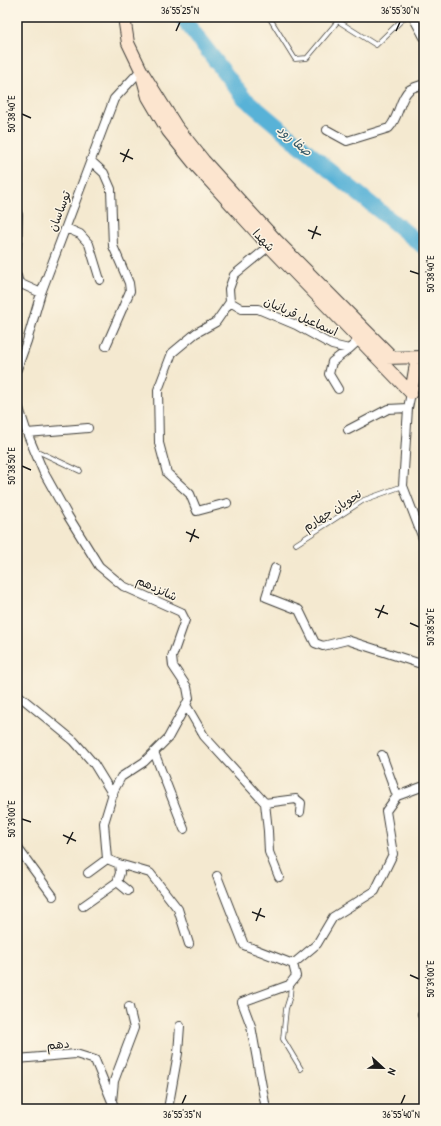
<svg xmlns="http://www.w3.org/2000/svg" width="441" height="1126" viewBox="0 0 441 1126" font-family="'Patrick Hand','Playpen Sans Arabic',sans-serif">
<rect width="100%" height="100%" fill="#fcf5e5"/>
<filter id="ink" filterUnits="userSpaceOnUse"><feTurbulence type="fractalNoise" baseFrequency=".025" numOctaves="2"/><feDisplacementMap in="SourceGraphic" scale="8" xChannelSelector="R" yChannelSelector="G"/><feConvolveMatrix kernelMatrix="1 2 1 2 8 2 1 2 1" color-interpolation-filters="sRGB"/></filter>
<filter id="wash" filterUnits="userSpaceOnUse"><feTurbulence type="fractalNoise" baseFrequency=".012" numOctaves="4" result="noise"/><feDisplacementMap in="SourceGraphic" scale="16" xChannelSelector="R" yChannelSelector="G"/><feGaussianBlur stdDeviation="0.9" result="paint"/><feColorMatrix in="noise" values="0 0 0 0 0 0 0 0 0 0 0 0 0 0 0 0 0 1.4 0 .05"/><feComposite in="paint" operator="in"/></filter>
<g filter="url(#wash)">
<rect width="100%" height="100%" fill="#f4e9d0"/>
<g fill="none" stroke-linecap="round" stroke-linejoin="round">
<path stroke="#59b2d7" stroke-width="16" d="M182,17L243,97L339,178L424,247"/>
</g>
</g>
<g filter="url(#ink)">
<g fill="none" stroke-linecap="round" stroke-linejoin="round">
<defs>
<path id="service" d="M269,17L295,59L307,58L338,21L376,45L405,17
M35,450L80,471
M296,544L364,500L403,486
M291,983L290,996L286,1009L283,1039L301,1069"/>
<path id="minor" d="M413,17L424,37
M327,130L347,141L389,128C399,118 399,99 409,90C413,87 419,86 424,84
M91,161L104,173L111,189L113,246L129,283L130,291L106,346
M17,212L18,215L17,246
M66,228L80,234L89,244L100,280
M17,276L19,283L41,293
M230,302L242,309H258L296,325L332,345L349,349L360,339
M17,369L27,341L41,293L114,99L141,70
M338,389L329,374L332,362L349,349
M411,393L408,408L403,486L424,541
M17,402L27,433L43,471L68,516L99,566L123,586L181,612L185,620L172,657L173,666L187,687L189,698L186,705L168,738L144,762L121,777L114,790L104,823L107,859L119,864L120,873L117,882L83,906
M348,430L388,409L408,408
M27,433L88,428
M227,503L197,511L190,494L167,473L159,443L158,390L172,353L196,333L216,322L230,302L229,289L234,275L273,243
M275,568L266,597L299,610L315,643L323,646L347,640L418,663H424
M17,694L74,741L94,764L113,795
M186,705L204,736L265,803L268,831L269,852L279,877
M154,752L184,829
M382,755L397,796
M265,803L296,799L301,803L300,812
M17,847L53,896
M119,864L150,873L178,909L189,944
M88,873L107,859
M217,876L244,945L293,964L317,944L333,917L375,891L393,854L386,811L397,796L424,786
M117,882L128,891
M422,1015H424
M17,1059L76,1054L95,1060L115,1109
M112,1101L114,1081L134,1028L129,1007
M168,1109L178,1053L180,1026
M266,1109L251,1026L242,1002L289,985L296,976L293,964"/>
<path id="secondary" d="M124,17L128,43L141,70L176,126L204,161L242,203L277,241L393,358
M143,79L148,97L168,131L197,167L269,246L411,393
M385,358L424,357
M411,393L417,358"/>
</defs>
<use href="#service" stroke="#3c3b37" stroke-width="5.5"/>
<use href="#minor" stroke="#3c3b37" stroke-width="10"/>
<use href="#secondary" stroke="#3c3b37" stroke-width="14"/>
<use href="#service" stroke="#fff" stroke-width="4"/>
<use href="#minor" stroke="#fff" stroke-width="8"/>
<use href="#secondary" stroke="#fce5cf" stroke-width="12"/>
</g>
</g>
<path fill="none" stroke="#1c1c1c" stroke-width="1.5" d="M176,31L180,22M396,31L400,22M22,114L31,118M120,153L133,159M123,162L129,149M308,230L321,235M312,239L317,226M410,271L419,274M22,466L31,470M186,532L199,538M190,542L195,529M375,609L388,614M378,618L384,605M410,623L419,627M22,819L31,822M63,835L76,841M67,844L73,832M252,912L265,917M256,921L261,908M410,975L419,979M182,1104L186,1095M401,1104L405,1095"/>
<g text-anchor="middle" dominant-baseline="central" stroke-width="3" stroke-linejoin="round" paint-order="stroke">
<g font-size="12" fill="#1c1c1c" stroke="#fcf5e5">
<text transform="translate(59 211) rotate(-69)">توساسان</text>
<text transform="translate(264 240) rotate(47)">شهدا</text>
<text transform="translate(301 316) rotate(24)">اسماعیل قربانیان</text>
<text transform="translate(332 510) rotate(-32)">نحویان چهارم</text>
<text transform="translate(157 588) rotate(25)">شانزدهم</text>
<text transform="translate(58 1044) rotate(-5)">دهم</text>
</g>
<g font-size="13" font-style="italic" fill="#345867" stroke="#fcf5e5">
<text transform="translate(295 140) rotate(40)">صفا رود</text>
</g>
</g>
<rect width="441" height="1126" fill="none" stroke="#fcf5e5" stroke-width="44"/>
<g transform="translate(383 1068) rotate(112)" stroke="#fcf5e5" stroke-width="3" paint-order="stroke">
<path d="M0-3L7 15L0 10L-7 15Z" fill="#1c1c1c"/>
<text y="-6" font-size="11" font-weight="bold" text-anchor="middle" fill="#1c1c1c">N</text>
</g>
<rect x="22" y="22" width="397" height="1082" fill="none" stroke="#1c1c1c" stroke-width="1.5"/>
<g font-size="10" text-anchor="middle" fill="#1c1c1c">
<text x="180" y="14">36°55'25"N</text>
<text x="400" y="14">36°55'30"N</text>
<text transform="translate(11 114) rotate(-90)" y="4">50°38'40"E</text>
<text transform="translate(430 274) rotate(-90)" y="4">50°38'40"E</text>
<text transform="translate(11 466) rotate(-90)" y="4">50°38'50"E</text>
<text transform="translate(430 627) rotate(-90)" y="4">50°38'50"E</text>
<text transform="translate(11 819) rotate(-90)" y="4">50°39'00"E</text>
<text transform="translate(430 979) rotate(-90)" y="4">50°39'00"E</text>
<text x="182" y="1118">36°55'35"N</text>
<text x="401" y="1118">36°55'40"N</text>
</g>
</svg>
